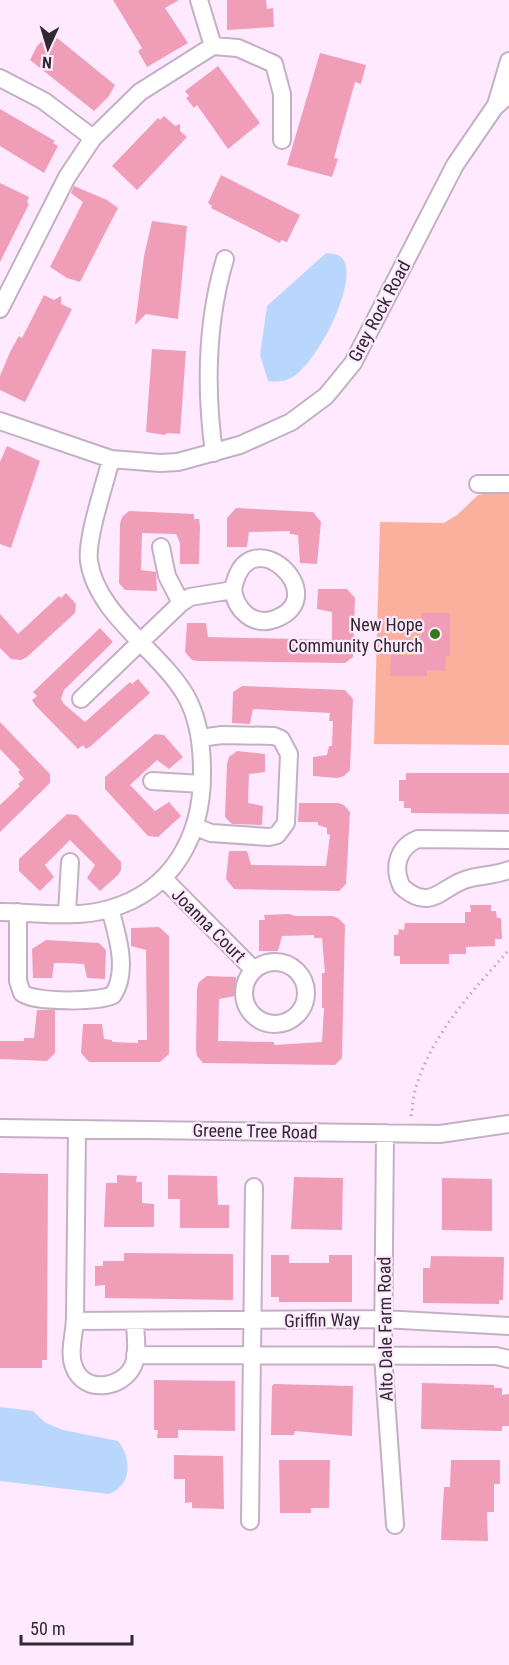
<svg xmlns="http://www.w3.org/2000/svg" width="509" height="1665" viewBox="0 0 509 1665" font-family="'Roboto Condensed',sans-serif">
<rect width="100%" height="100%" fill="#fee9ff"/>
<path fill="#fbb09d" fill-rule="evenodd" d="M509,490V745L374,744L380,522L444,523L457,515L478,495ZM421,613H450V655L446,656V670H427V676H391V655H420Z"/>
<path fill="#b9d7fc" d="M326,253C335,254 342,254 345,263C355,290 315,366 291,378C283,382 276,382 268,381L260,355L267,306Z
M0,1407L33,1411L46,1423L63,1430L118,1441C132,1459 132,1485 109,1494L0,1481Z"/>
<path fill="#f09eb8" d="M113,0H179L165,8L188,43L147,67L138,51L142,48Z
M227,0H266L267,9L273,8L274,27L227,30Z
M51,33L115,85L109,96L94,111L30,60L37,46Z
M320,53L366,65L361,84L355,82L334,158L338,159L332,177L287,165Z
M218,66L260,123L228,149L197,105L194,108L186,98L189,96L185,91Z
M0,109L55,141L53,143L58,146L44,173L0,146Z
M164,116L175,126L180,124V131L187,137L137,190L112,166L158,118L160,120Z
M221,175L300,215L287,242L281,240L280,243L211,208L212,206L208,203Z
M0,183L29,197L27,202L29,204L0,262Z
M74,186L107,200L118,208L80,282L67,278L50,267L83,202L71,193Z
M152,221L187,226L178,319L146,314L135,325L144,256Z
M44,295L54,300L61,296V304L72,309L25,402L0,390V376L10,352L19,336L22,338Z
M152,349L186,351L180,434L167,433L165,435L146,432Z
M7,446L40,461L11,548L0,544V462Z
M236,508L313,512L321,522L317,564L300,563L298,535L290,534V531L249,532L247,547H227V518Z
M129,511L194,514V519H199L200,526L199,564H180V543L176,534L142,533L141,570L156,572L157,591L125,590L119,583L120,524L122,517Z
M318,589H347L355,598L353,657L345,663L198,661L192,660L185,652L187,623H206L208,637L332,640V612L317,609Z
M66,593L76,604L75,613L27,657L21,660L11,659L0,648V614L18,634L59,596L61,598Z
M421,613H450V656H446V671L427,670V676H390L391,655H420Z
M100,628L113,642L64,690L61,699L64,704L85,722L130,682L132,684L138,679L150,693L91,746L86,749L83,745L78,749L35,705L32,700L37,696L33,692Z
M242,686L345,690L353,699L350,770L344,776L337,778L313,776V757L327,755L329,746H332L333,721H329L330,713L253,709L250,724L232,723L233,692Z
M0,722L50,774V783L0,832V805L20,786L18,784L24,779L18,772L20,770L0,749Z
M155,734L164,735L183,757L169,769L157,760L130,785L155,811L169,802L181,816L158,837L148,836L105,789V777Z
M237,751L265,754V772L249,774L248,803L263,806L262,825L232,824L225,817L227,764L229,757Z
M406,773H509V814L411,813V808H404V801H399V780H406Z
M299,803H338L344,805L350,812L346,884L339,891L234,889L226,879L229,851H247L251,865L326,866L330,835L327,834V828L318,825V822H298Z
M67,814L77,815L121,862V870L118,875L100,891L87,878L95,865L70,840L45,865L54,877L40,891L19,871V859Z
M470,905H491V911H496L497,918H501L502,939H495V946L466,947V954H449V964H400V956H394V935H398L399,929L404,930L405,923H465V912H471Z
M289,914L296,916H332L338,918L345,925L342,1058L335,1065L203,1063L197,1056L196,1050L197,989L199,982L207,976L236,977L235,996L219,999L218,1041L274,1042V1045L322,1042L324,1008H322V973H325L322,938H314V935L282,936L278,951H259V920H265L264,915Z
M159,927L169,936V1054L160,1062H89L81,1053L83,1024H102L104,1039L112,1040V1042L138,1043V1040H147L146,950L131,946V928Z
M46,940L99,943L106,950L105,979L87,978L84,964L67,963H54L52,978H33L32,949Z
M37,1010H55V1053L47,1061L0,1059V1041H24V1038H34Z
M0,1173L48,1174L47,1360H42V1368H0Z
M117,1175L137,1176L136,1182H142V1203L154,1204V1227H104L106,1183H117Z
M168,1175L217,1176L218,1205H229V1228H180V1199H168Z
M294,1177L343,1178L342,1230L291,1229Z
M442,1178L492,1179V1231L442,1230Z
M124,1253L233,1254V1300L105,1298V1285L95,1286V1266H103V1261H124Z
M271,1255H289V1263H329V1255H352V1302H279V1297H271Z
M431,1256L504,1257L503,1300H499V1304L423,1303V1268H430Z
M154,1380L235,1381V1431L178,1430V1438H157L158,1430H154Z
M422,1383L494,1385V1388H502V1395L509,1394V1426H502V1431L421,1429Z
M274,1384L353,1386L352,1436L295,1431L294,1435H271L272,1386Z
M174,1455L223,1456L224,1509L192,1508V1502L185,1503V1479H174Z
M279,1460H330L329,1508H311V1513H280Z
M451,1460H500V1484H494V1512H487L488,1541L441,1540L444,1487H450Z"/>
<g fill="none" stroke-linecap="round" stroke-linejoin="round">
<defs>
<path id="minor" d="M199,0L213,46
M0,78L44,101L93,138
M496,105L509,61
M0,309L67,177L93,138L140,92L213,46L238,48L274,64L282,94V140
M0,421L111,459L160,463L178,462L240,445L291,422L326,396L353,363L455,165L494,108L509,94
M214,453C205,387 206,323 225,259
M478,484H509
M161,547L167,576L181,603
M81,699L181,603L190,597L233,590C247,513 336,597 275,619C253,627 236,610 233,590
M152,781L202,784
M196,827L211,833L269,837L277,835L286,823L289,754L281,739L274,736L222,735L200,738
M509,840L418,839C398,847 392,867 402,887C433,914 442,884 471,878C484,875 496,875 509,870
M164,879L254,970
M0,912C35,912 75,919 109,909C173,891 203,835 202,771C202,745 199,719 186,696C160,651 96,614 89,561C86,538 105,484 111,459
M18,912V981L22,993C35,1003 99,1002 113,995C129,971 117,934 110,909
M67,913L70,862
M244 993a31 31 0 1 1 62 0a31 31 0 1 1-62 0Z
M0,1128L440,1134L509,1124
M77,1129C76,1191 76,1254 75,1317C75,1333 68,1352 74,1367C84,1394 122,1389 133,1366C139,1353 135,1334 135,1321
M385,1133L383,1356L395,1525
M75,1321L383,1319L509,1326
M135,1355L496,1356L509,1359
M250,1521L254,1187"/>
</defs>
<use href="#minor" stroke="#c4b0c5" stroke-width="20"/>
<path stroke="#b9a9ba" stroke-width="3" stroke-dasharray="1.5 4.5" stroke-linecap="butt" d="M411,1116C413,1106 413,1094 417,1084C433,1033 474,989 509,950"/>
<use href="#minor" stroke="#fff" stroke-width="16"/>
</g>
<circle fill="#34791a" stroke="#fee9ff" stroke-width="2" cx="435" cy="634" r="6"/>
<g text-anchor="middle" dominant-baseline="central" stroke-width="4.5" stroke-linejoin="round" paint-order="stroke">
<g font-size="18" fill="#312932" stroke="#fee9ff">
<text transform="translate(379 311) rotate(-62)">Grey Rock Road</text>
<text transform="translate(209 925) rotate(45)">Joanna Court</text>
<text transform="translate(255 1131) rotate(1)">Greene Tree Road</text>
<text transform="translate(322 1320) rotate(-1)">Griffin Way</text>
<text transform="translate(385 1329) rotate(-91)">Alto Dale Farm Road</text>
</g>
<g font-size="18" fill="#312932" stroke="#fee9ff" text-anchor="end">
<text x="423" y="624">New Hope<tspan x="423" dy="21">Community Church</tspan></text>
</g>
</g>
<g transform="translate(48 48) rotate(184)" stroke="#fee9ff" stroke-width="4.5" paint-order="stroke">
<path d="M0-4.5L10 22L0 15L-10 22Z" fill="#312932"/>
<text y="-9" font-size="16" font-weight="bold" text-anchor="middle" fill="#312932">N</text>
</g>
<path d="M21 1635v9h111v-9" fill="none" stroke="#312932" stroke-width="3"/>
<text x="30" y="1635" font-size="18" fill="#312932" stroke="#fee9ff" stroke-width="4.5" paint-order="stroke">50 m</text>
</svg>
